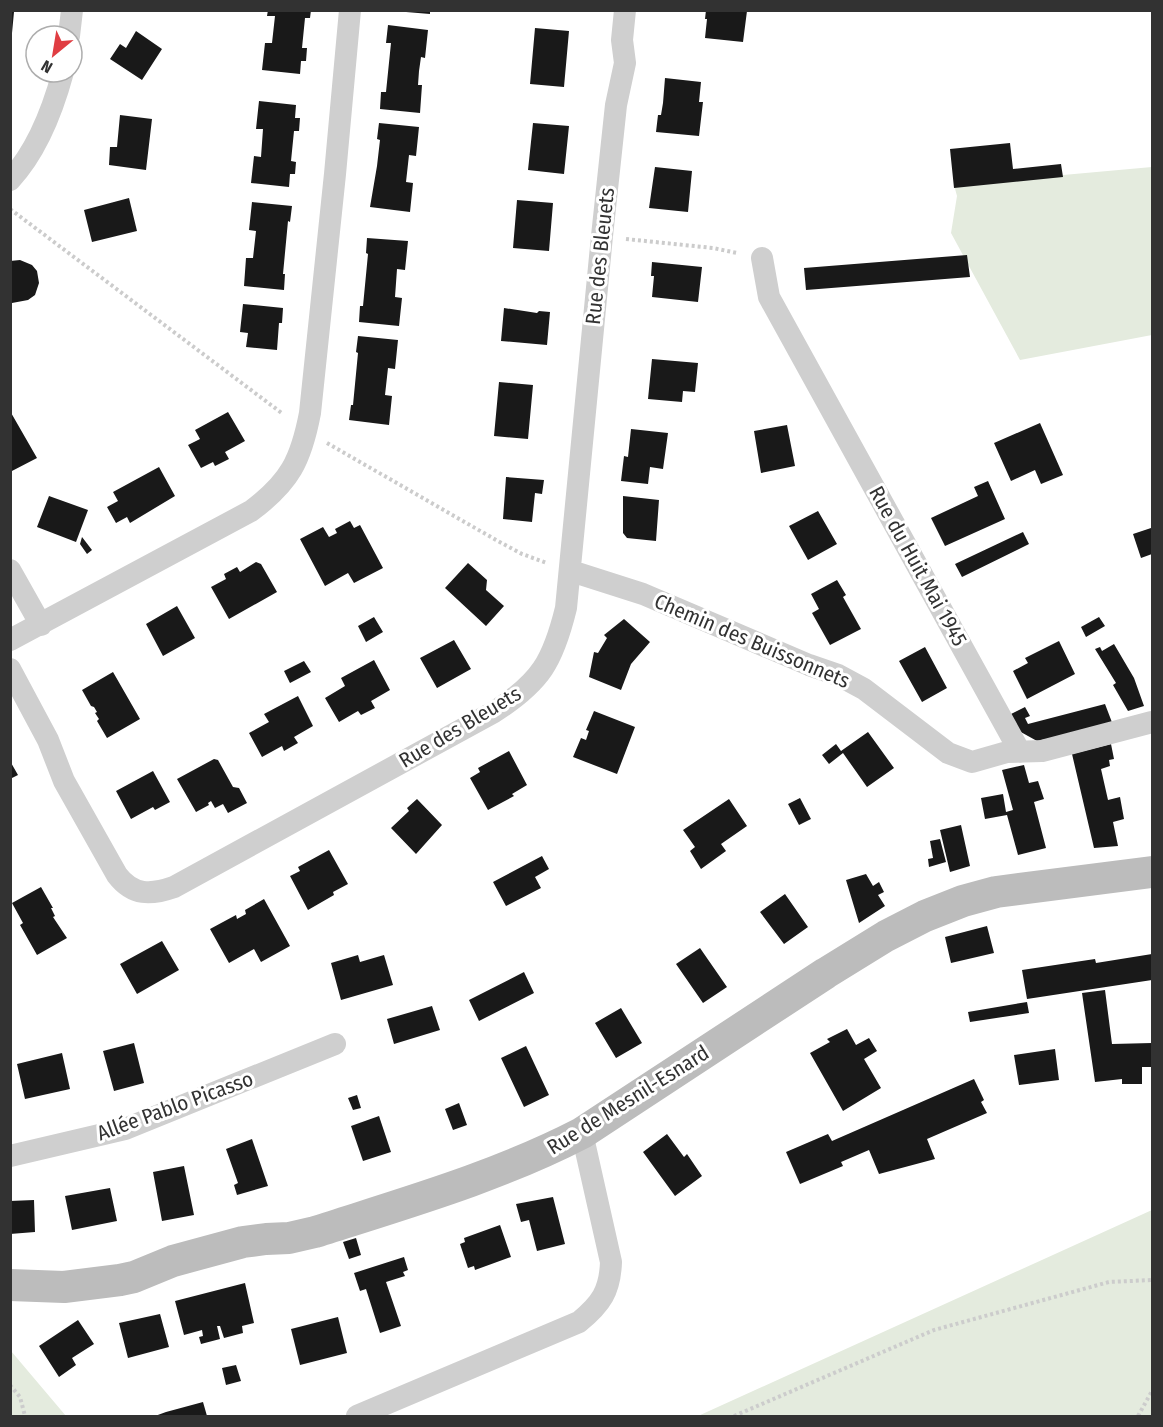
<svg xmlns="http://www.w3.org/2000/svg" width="1163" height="1427" viewBox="0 0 1163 1427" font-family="'Fira Sans Condensed',sans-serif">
<rect width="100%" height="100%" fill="#fff"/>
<path fill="#e4ebde" d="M1152,167V335L1020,360L951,233L957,196L954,185Z
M1152,1210V1416H698Z
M10,1351H11L66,1416H11Z"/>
<path fill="#191919" d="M268,10H311L310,18H305L302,48H307L306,61H301L300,74L262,70L265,43H272L275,16H267Z
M406,10H430V14L406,12Z
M706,10L747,11L743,42L705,38L707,19H705Z
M10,12H14L12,33H10Z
M388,25L428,30L425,58L421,57L419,71L418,85H422L420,113L380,109L381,92H386L391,43H386Z
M535,28L569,31L564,87L530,84Z
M136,31L162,49L142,80L110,59L120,44L126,48Z
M665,78L701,82L699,102H703L699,136L656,132L658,115H661L663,103Z
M259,101L296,105L295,118H300L299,131H294L291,161L296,162L295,174H290L289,187L251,183L254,156L261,157L263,129H256Z
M120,115L152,119L146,170L109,165L110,147H117Z
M379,123L419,127L416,156L409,155L406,182L413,183L410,212L370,207L377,166L380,140L377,139Z
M533,123L569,126L564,174L528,170Z
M1010,143L1013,169L1061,164L1063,177L954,188L950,149Z
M655,167L692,171L688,212L649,208Z
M129,198L137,231L92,242L84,210Z
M517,200L553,203L549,251L513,248Z
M252,202L292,206L290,222L288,221L283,274H285L284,290L244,286L246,258H253L256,231L249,230Z
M367,238L408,241L405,270L397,269L395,297L402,298L399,326L359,322L360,306H363L368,254L366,253Z
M967,255L970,277L806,290L804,268Z
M20,260L32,265L37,271L39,283L35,295L28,300L12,303L10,261Z
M652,262L702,267L698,302L652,297L654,276H651Z
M243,304L283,308L282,323H279L277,350L246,347L248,333L240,332Z
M504,308L537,313L539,311L550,312L547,345L501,341Z
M358,336L398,340L395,369L388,368L385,395L392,396L389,425L349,420L351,405H353L358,353L356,352Z
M652,359L698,363L695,392L683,391L682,402L648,399Z
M499,382L533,385L528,439L494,436Z
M10,411L37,458L10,472Z
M228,412L245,441L225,452L229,459L215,466L213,462L201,468L188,445L200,439L195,430Z
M1040,423L1063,475L1041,484L1035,470L1011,481L994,443Z
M787,425L795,466L761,473L754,431Z
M631,429L668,433L663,469L650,467L648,484L621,481L624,456L628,457Z
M159,467L175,496L130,523L127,517L116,523L107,507L118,501L113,492Z
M506,477L544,480L542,494L535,493L532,522L503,519Z
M988,481L1005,519L945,546L931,518L978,496L974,487Z
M49,496L88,510L76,542L37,527Z
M623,496L659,500L656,541L627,538L623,533Z
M818,511L837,544L808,560L789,526Z
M350,521L354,528L360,525L383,568L354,583L348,573L325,586L300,539L323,527L329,537L337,533L335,529Z
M1151,528L1152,554L1141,558L1133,534Z
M1023,532L1029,544L962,577L955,564Z
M82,537L92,550L87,554L80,544Z
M256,562L261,564L277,592L229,619L211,587L226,579L224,574L237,567L240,572Z
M468,563L487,580L486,590L504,606L486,626L445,588Z
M837,580L846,595L843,597L861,629L830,645L812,613L819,609L811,594Z
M177,606L195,638L163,656L146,624Z
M374,617L383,632L366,642L358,626Z
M1099,617L1105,626L1086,637L1081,627Z
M624,619L650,642L631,664L621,690L589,677L594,652L598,653L607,638L604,635Z
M454,640L471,669L437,688L420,658Z
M1059,641L1075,674L1027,699L1013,671L1028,663L1025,658Z
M1114,644L1134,678L1144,706L1128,711L1113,685L1116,683L1095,649L1100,647L1102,651Z
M925,647L947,688L922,702L899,661Z
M374,660L390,690L371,701L375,708L361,715L358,711L339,722L325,698L345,686L341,678Z
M304,661L311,672L290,683L284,671Z
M113,672L140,719L107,738L97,721L99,719L95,713L97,712L94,707L91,706L82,690Z
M298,696L313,726L294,737L298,743L284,751L282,746L262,757L249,733L269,722L264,714Z
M1105,704L1113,725L1037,741L1019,731L1011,714L1025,707L1030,716L1025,718L1028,724Z
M594,711L635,727L617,774L573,757L581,738L586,740L589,731L586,730Z
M868,732L894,768L867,787L843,753L829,764L822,755L836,744L841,751Z
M1111,744L1114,759L1109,760L1110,766L1101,769L1108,800L1120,797L1124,819L1113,822L1118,846L1094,848L1072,754Z
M509,751L527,785L512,794L514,796L488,810L470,778L480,772L478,768Z
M214,759L218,760L233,787L239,788L247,803L228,813L223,804L215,808L211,801L208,803L209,805L196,812L177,779Z
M10,761L18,775L10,779Z
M1024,765L1029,783L1038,781L1044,799L1034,802L1046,848L1018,855L1007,815L985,819L981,798L1003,794L1006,812L1013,810L1002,770Z
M153,771L170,802L155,810L153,807L131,819L116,791Z
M800,798L811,819L799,825L788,804Z
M417,799L442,825L416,854L391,828L409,811L407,808Z
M729,799L747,826L721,844L726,851L701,869L690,851L695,847L683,830Z
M961,825L970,866L950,872L940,830Z
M940,839L946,862L929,867L928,859L933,858L930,841Z
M329,850L348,884L333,892L334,895L308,910L290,876L300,871L298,867Z
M542,856L549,869L535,877L541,888L506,906L493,882Z
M866,874L873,886L879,882L884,892L878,895L885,906L859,923L846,880Z
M41,887L53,908H51L55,916L53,917L67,938L37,955L20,925L23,923L12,903Z
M785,894L808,927L784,944L760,912Z
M264,899L290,946L261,962L254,949L229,963L210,929L236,915L237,919L246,914L245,910Z
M987,926L994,953L951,963L945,937Z
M162,941L179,970L137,994L120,964Z
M700,948L727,987L703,1003L676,964Z
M1152,954V980L1027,999L1022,970L1095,959L1096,963Z
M358,955L360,962L384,955L393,985L341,1000L331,963Z
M524,972L534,993L479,1021L469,1000Z
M1105,990L1112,1044L1152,1043V1067H1142V1084H1122V1079L1095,1082L1082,993Z
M1027,1002L1029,1013L970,1022L968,1012Z
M432,1006L440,1030L394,1044L387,1019Z
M621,1008L642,1043L616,1058L595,1023Z
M847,1029L856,1045L869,1038L877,1051L864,1059L881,1088L843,1111L810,1053L830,1042L827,1039Z
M134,1043L144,1083L114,1091L103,1051Z
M526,1046L549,1095L524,1107L501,1058Z
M1055,1049L1059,1080L1019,1085L1014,1055Z
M62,1053L70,1089L25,1099L17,1064Z
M974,1079L984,1100L981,1102L987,1113L927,1139L935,1159L879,1174L869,1150L841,1162L843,1166L800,1184L786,1152L828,1134L832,1141Z
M357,1095L361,1108L353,1110L348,1098Z
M459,1103L467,1125L453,1130L445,1109Z
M379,1116L391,1152L363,1161L351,1126Z
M667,1134L684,1157L687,1154L702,1176L675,1196L643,1152Z
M252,1139L268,1186L237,1195L234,1185L238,1183L226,1149Z
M184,1166L194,1215L162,1221L153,1172Z
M110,1188L117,1221L72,1230L65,1196Z
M553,1197L565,1244L537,1251L529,1220L521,1222L516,1204Z
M34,1200L35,1232L10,1234V1201Z
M500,1225L511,1257L475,1270L474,1266L468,1268L460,1244L465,1242L464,1238Z
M356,1238L361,1255L349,1259L343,1242Z
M404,1257L408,1270L403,1272L405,1276L386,1282L401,1326L380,1333L366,1289L360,1291L354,1273Z
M245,1283L254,1323L242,1326L243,1333L224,1338L220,1326H217L220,1339L201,1344L199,1337L203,1336L202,1330L184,1335L175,1301Z
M160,1314L169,1347L128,1358L119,1323Z
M338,1317L347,1353L300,1365L291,1329Z
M78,1320L94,1344L72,1358L76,1365L59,1377L39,1346Z
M236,1365L241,1381L226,1385L222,1368Z
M203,1402L207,1416H155L166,1412Z"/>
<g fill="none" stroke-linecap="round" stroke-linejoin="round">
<path stroke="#ccc" stroke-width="4" stroke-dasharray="3 3" stroke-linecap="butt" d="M10,209L283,414
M626,239L713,248L737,253
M327,443L496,540L522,554L547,563
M10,1385L20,1397L25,1416
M734,1416L934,1330L1109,1282L1152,1280
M1138,1416L1152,1391"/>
<path stroke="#cfcfcf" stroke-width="22" d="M69,36L72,10
M10,180C37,151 53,109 63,72
M762,258L769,297L1020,752
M10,570L41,625
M571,571L643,594L809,665L838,675L864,689L948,753L972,762L1007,752L1042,751L1152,722
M10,640L251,511C290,482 301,460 310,413L335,174L350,10
M10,669L48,740L64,781L117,875C133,896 151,895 174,887L494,712C541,682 553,661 566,608L602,236L616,105L625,63L622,40L625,10
M10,1156L125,1129L335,1044
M357,1416L579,1322C601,1304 610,1291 611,1262L582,1133"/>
<path stroke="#bcbcbc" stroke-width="32" d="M10,1285L64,1287L120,1280L134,1277L173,1261L243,1242L266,1239L289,1238L315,1232C405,1203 497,1177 582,1133L826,973L886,936L925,916L963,901L996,892L1152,872"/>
</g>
<g text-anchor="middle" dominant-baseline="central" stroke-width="6" stroke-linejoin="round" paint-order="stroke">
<g font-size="21" fill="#323232" stroke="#fff">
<text transform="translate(600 256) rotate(-84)">Rue des Bleuets</text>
<text transform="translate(918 566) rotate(61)">Rue du Huit Mai 1945</text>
<text transform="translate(752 641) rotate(23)">Chemin des Buissonnets</text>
<text transform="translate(460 727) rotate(-31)">Rue des Bleuets</text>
<text transform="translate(628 1100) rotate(-32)">Rue de Mesnil-Esnard</text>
<text transform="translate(175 1106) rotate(-20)">Allée Pablo Picasso</text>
</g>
</g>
<rect width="1163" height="1427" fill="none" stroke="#323232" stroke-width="24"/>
<g transform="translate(54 54) rotate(210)"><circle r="28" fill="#ffffff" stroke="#adadad" stroke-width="1.5"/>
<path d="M0-4.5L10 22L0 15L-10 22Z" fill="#e03d42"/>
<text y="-9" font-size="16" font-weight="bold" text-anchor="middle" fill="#323232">N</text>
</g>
</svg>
